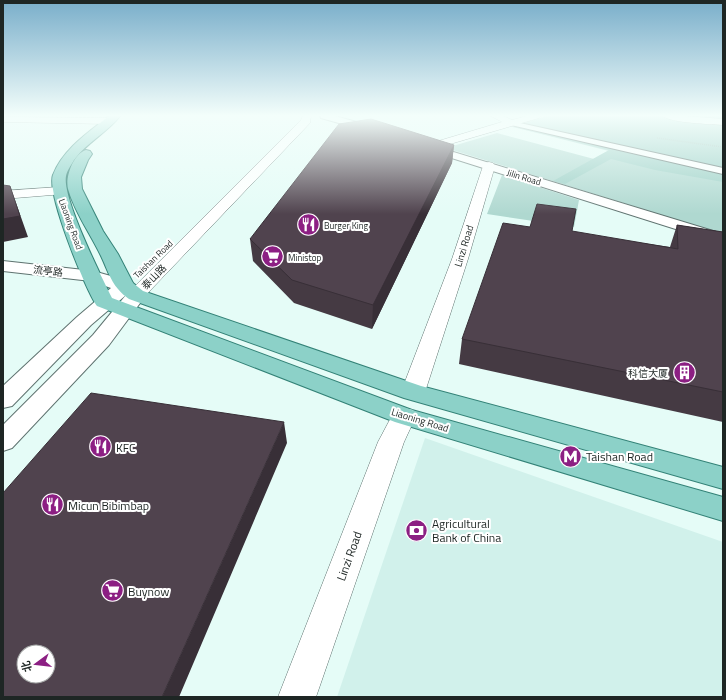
<svg xmlns="http://www.w3.org/2000/svg" width="726" height="700" viewBox="0 0 726 700" font-family="'Titillium Web','Noto Sans SC',sans-serif">
<rect width="100%" height="100%" fill="#e5fcf7"/>
<path fill="#d1f1eb" d="M425,438L723,542V697H337Z"/>
<path fill="#afd8d0" d="M547,116H723V234L446,148L497,133L594,159L609,151L513,127Z
M502,175L579,200L574,227L487,214Z"/>
<path fill="#9bcec5" d="M547,116H723V182L655,170L611,159L565,184L553,181L609,150L513,127Z"/>
<g fill="none" stroke-linecap="round" stroke-linejoin="round">
<defs>
<path id="pedestrian" d="M508,121H511L723,168V174L511,125H508Z"/>
<path id="minor" d="M303,116H311L310,123L142,299L136,301L130,299L127,295L130,291L301,120Z
M491,116H503L512,120L527,116H541L539,118L433,149H425L423,147L425,145L502,122Z
M663,116H684L723,119V125C712,124 670,123 663,116Z
M6,117L109,118L114,121L109,124L3,122V118Z
M489,162L493,163L495,166L468,259L425,392L421,397L413,400L405,397L401,392L452,259L483,166L485,163Z
M59,187L64,188L66,191L64,194L3,199V191Z
M404,408L413,410L416,416L404,442L316,697H278L378,442L395,410Z"/>
<path id="tertiary" d="M320,116H335L382,129L383,131L378,134L321,118Z
M424,143L723,234V244L420,148L418,146L420,144Z
M3,261L93,271L132,282L134,286L131,290L136,289L143,291L146,295L109,345L12,448L3,451V425L93,335L126,295L91,325L12,406L3,408V386L77,317L111,288L91,281L3,271Z"/>
<path id="primary" d="M109,116H120C108,132 87,142 74,160C71,165 67,171 66,176C62,198 101,276 112,298L412,410L723,497V521L395,422L97,306C85,289 46,192 53,175C63,149 89,132 109,116Z
M86,150L90,151L92,154L88,160L81,177L82,189L103,231L118,254L133,283L143,291L421,386L723,467V489L404,398L129,299C125,296 121,293 118,289C110,280 106,266 101,256C91,235 74,211 68,189C65,178 73,154 86,150Z"/>
</defs>
<use href="#pedestrian" stroke="#5f7370" stroke-width="2"/>
<use href="#minor" stroke="#5f7370" stroke-width="1"/>
<use href="#tertiary" stroke="#5f7370" stroke-width="2"/>
<use href="#primary" stroke="#338277" stroke-width="2"/>
<path stroke="#96a7a3" stroke-width="1.5" stroke-dasharray="0.5 1.5" stroke-linecap="butt" d="M657,138L723,147"/>
<use href="#pedestrian" fill="#fff" fill-rule="evenodd"/>
<use href="#minor" fill="#fff" fill-rule="evenodd"/>
<use href="#tertiary" fill="#fff" fill-rule="evenodd"/>
<use href="#primary" fill="#8cd1c8" fill-rule="evenodd"/>
</g>
<path fill="#453a43" d="M454,145L452,163L372,329L294,303L253,261L250,239Z
M677,225L723,232V422L459,364L462,339L530,227L670,247Z"/>
<path fill="#382f37" d="M454,145L452,163L372,329L373,305Z
M10,186L28,237L3,242V219Z
M284,422L287,443L179,697H162Z"/>
<path fill="#50434e" stroke="#382f37" fill-rule="evenodd" d="M371,119L454,145L373,305L292,280L250,239L339,124Z
M3,185L10,186L20,216L3,219Z
M537,204L576,209L572,231L678,249L677,225L723,232V392L462,339L503,223L530,227Z
M91,393L284,422L162,697H3V493ZM24,652H48V676H24Z"/>
<linearGradient id="sky" x2="0" y2="1"><stop stop-color="#79aeca"/><stop offset="0.54" stop-color="#f3fefb"/><stop offset="1" stop-color="#f3fefb" stop-opacity="0"/></linearGradient>
<rect width="726" height="214" fill="url(#sky)"/>
<defs>
<symbol id="restaurant-disc" viewBox="-11 -11 22 22"><circle r="9.5" fill="#8c1f83" stroke="#fff"/><path d="M-5-6h1v4h1v-4h1v4h1v-4h1v5L-1.5 .5V6h-2V.5L-5-1ZM5-6V6H3V1.5H1.5Q1.5-4 5-6Z" fill="#fff"/></symbol>
<symbol id="supermarket-disc" viewBox="-11 -11 22 22"><circle r="9.5" fill="#8c1f83" stroke="#fff"/><path d="M-6-5.5h2.5l.6 2H6L4.5 2H-2.5L-4.4-4H-6ZM-1.5 3.2a1.3 1.3 0 1 0 .1 0ZM3 3.2a1.3 1.3 0 1 0 .1 0Z" fill="#fff"/></symbol>
<symbol id="building-disc" viewBox="-11 -11 22 22"><circle r="9.5" fill="#8c1f83" stroke="#fff"/><path d="M-4-6H4V6H1V3H-1V6H-4ZM-2.5-4.3h1.7v1.8h-1.7ZM.8-4.3h1.7v1.8H.8ZM-2.5-1h1.7V.8h-1.7ZM.8-1h1.7V.8H.8Z" fill="#fff"/></symbol>
<symbol id="metro-disc" viewBox="-11 -11 22 22"><circle r="9.5" fill="#8c1f83" stroke="#fff"/><path d="M-5.5 5V-5H-3L0 0L3-5H5.5V5H3V-.5L0 4L-3-.5V5Z" fill="#fff"/></symbol>
<symbol id="bank-disc" viewBox="-11 -11 22 22"><circle r="9.5" fill="#8c1f83" stroke="#fff"/><path d="M-6-4H6V4H-6ZM0-2.3a2.3 2.3 0 1 0 0 4.6a2.3 2.3 0 1 0 0-4.6Z" fill="#fff"/></symbol>
</defs>
<g fill-rule="evenodd">
<use href="#restaurant-disc" x="296" y="212" width="25" height="25"/>
<use href="#supermarket-disc" x="260" y="244" width="25" height="25"/>
<use href="#building-disc" x="672" y="360" width="25" height="25"/>
<use href="#restaurant-disc" x="88" y="434" width="25" height="25"/>
<use href="#metro-disc" x="558" y="444" width="25" height="25"/>
<use href="#restaurant-disc" x="40" y="492" width="25" height="25"/>
<use href="#bank-disc" x="404" y="518" width="25" height="25"/>
<use href="#supermarket-disc" x="100" y="578" width="25" height="25"/>
</g>
<g text-anchor="middle" dominant-baseline="central" stroke-width="4" stroke-linejoin="round" paint-order="stroke">
<g font-size="9" fill="#1e2624" stroke="#fff">
<text transform="translate(524 177) rotate(17)">Jilin Road</text>
<text transform="translate(71 224) rotate(70)">Liaoning Road</text>
<text transform="translate(153 259) rotate(-44)">Taishan Road</text>
</g>
<g font-size="9" fill="#1e2624" stroke="#fff" text-anchor="start">
<text x="324" y="225">Burger King</text>
<text x="288" y="257">Ministop</text>
</g>
<g font-size="10" fill="#1e2624" stroke="#fff">
<text transform="translate(464 246) rotate(-73)">Linzi Road</text>
<text transform="translate(48 271) rotate(7)">流亭路</text>
<text transform="translate(154 277) rotate(-46)">泰山路</text>
<text transform="translate(420 420) rotate(17)">Liaoning Road</text>
</g>
<g font-size="10" fill="#1e2624" stroke="#fff" text-anchor="end">
<text x="668" y="373">科信大厦</text>
</g>
<g font-size="12" fill="#1e2624" stroke="#fff" text-anchor="start">
<text x="116" y="447">KFC</text>
<text x="586" y="456">Taishan Road</text>
<text x="68" y="505">Micun Bibimbap</text>
<text x="432" y="523">Agricultural<tspan x="432" dy="14">Bank of China</tspan></text>
<text x="128" y="591">Buynow</text>
</g>
<g font-size="12" fill="#1e2624" stroke="#fff">
<text transform="translate(349 556) rotate(-70)">Linzi Road</text>
</g>
</g>
<rect width="726" height="700" fill="none" stroke="#1e2624" stroke-width="8"/>
<g transform="translate(36 664) rotate(255)"><circle r="19" fill="#ffffff" stroke="#a5a8a7"/>
<path d="M0-3L7 15L0 10L-7 15Z" fill="#8c1f83"/>
<text y="-6" font-size="11" font-weight="bold" text-anchor="middle" fill="#1e2624">北</text>
</g>
</svg>
